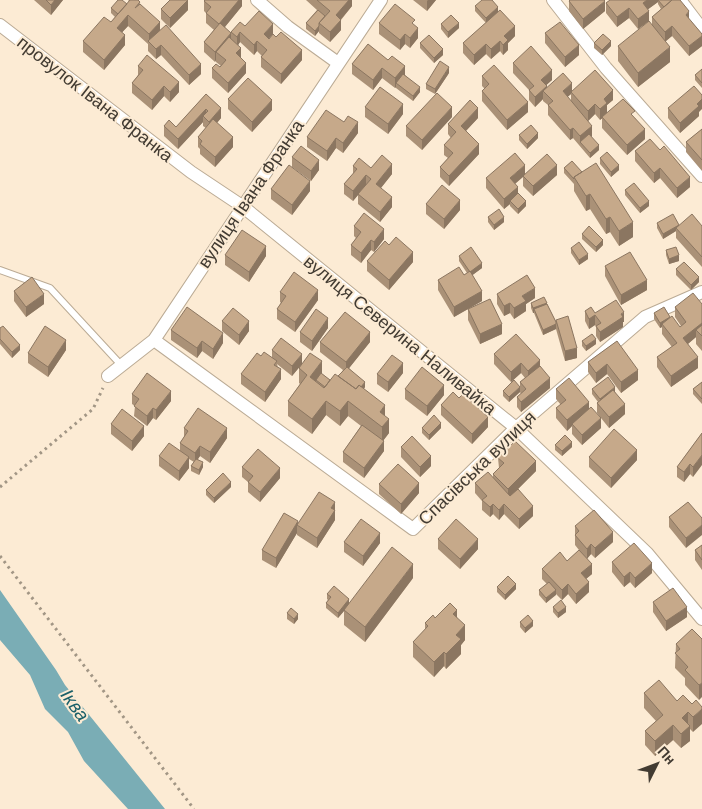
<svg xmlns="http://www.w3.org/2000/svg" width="702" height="809" viewBox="0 0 702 809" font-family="'DM Sans',sans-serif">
<rect width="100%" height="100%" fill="#fcebd4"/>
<path fill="#7aadb5" d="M0,590L56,670L65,685L165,809H128L84,761L68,732L45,709L30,675L0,640Z"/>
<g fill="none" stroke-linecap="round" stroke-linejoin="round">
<defs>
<path id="service" d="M0,270L50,288L122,366"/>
<path id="minor" d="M257,0L288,27L338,63
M553,0L606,68L702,176
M680,0L702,29
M0,25L191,172L242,206L516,428L647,553L702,619
M154,340L413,529L516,428L645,317L702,292
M108,376L154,340L381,0"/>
</defs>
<use href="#service" stroke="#bbab95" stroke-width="8"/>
<use href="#minor" stroke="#bbab95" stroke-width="14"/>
<path stroke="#a29685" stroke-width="3" stroke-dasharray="2.5 4" stroke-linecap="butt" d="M0,487L93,409L103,388
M0,556L194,809"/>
<use href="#service" stroke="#fff" stroke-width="6"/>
<use href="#minor" stroke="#fff" stroke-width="12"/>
</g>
<path fill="#aa9177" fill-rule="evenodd" d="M34,0H63L51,15Z
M128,0H138L140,4L160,31L201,74L189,85L161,55L156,59L148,51V44L128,26L122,32L125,45L104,70L83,52V41L111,22L115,17L111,13V8L127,4L129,1Z
M242,0V6L225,27L231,39V32L245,26L273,34L269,38L302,60L281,84L261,67V57L262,56L257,51L254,55L240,42L238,45L241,58L246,73L228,93L212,78V68L221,66L216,62V60L215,62L204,52V42L214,30L206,23V13L204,11V1Z
M306,0H352V6L341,20V30L330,42L319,33V31L315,36L306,29V23L317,10Z
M413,0H436L427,11Z
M610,0H680L689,19L701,33H702V46L689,56L672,36L665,41L670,62L638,87L618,61V46L652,24V17L661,9L658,4V2L648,9L649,21L638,29L629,18L617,27L606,13V3Z
M569,1L605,11L583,29L569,11Z
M475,6L498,12L515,36L508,43V50L503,55L500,51L491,59L486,54L474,65L463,53V43L486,23L475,11Z
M161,9L188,10L170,28L161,19Z
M379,23L415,26L418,38L410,48L405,44L400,50L379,34Z
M441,24L459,28L448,38L441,29Z
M545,33L579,55L565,67L545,43Z
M420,43L443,55L434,63L420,48Z
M594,43L611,46L602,55L594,48Z
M368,44L405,75L420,92L413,101L396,88V87L395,88L382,78L373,90L352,74V64Z
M513,63L552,80L546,85L547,87L572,91L613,100L607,105V113L600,120L595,114L588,121L592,136L591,137L599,150L590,158L573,138L570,140L548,115V105L543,101V99L535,107L529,100V90L513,73ZM571,94V101L567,97Z
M138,66L179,92L170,102L164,96L152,110L132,93V83L138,75Z
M702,69V88L695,80V75Z
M449,73L435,94L426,89V84Z
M482,76L528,112L507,130L482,101V91L485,89L482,86Z
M206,94L221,118L217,123L233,147L215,167L200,154V149L198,147V137L206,128L203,126V122L178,149L164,136V126L176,127Z
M228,99L272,110L252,132L228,109Z
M365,107L403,114L388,134L365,117Z
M668,108L699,112V116L680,133L668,118Z
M452,117L422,150L406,136V126Z
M602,117L635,118L645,139L627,155L602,128Z
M478,118L466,131L479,154L449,186L440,177V167L448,158L444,155V145L451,138L448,134V124Z
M702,129V171L686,152V142Z
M358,133L343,153L336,148L327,161L307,147V137Z
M519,135L538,138L527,149L519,140Z
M635,151L690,187L677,198L660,178L654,183L635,161Z
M292,157L319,170L311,181L292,167Z
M600,158L619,170L611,177L600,164Z
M572,161L633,237L619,246L610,232L606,234L590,209L586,211L574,191V184L564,173V168Z
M353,166L371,168L392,174L381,188L392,207L380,222L358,204V195L353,201L344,194V184L353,174Z
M525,174L557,175L533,196L523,186V177L515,184L518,193L526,206L518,214L510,206V204L504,209L486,188V178Z
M271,189L310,191L292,215L271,199Z
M625,190L649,206L640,213L625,195Z
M426,204L460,210L444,229L426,214Z
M488,217L504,222L494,230L488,222Z
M657,223L679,225L702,226V267L676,238V231L663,239L657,228Z
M354,226L384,239L374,252L371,250L361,263L351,255V245L356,238L354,236Z
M582,234L603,245L596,252L582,239Z
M389,245L413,262L389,290L367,271V261Z
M571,248L588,259L579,265L571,253Z
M666,250L679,261L669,264L666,255Z
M225,255L266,256L249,282L225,265Z
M459,256L482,268L472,275L482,301L454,317L438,290V280L464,275L467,273L459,261Z
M605,266L647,290L621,305L605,276Z
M676,269L699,282L691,290L676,275Z
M14,291L44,304L26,317L14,301Z
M280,292L318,300L295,332L277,319V309L281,303L280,302Z
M497,294L535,298L526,304V311L514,319L510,313L504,316L497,304Z
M531,303L547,304L556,322V320L577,358L565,361L556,329L543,335L534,313H533L531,308Z
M702,304V351L696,344V337L688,344L698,368L671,387L657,367V357L672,347L662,334V327L660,328L654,319V313L670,317L680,327L681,326L675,317V307Z
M468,309L502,334L480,344L468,320Z
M585,311L624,322H623V327L600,342L596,336V327L595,325L589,329L585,321Z
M222,321L249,331L239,345L222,331Z
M0,328L20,350L12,358L0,344Z
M328,328L312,351L300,342V332Z
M171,330L223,343L213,359L202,351L197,358L171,340Z
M582,341L596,344L586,351L582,346Z
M617,341L638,380L621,393L607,374L596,383L588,372V362Z
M320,342H370L349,368L365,387L364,389L385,416L389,433L383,441L384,451L364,478L343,462V452L361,426L348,416L340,426L326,415L312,434L288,416V401L300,384L299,383V368L301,365L292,376L277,364L281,379L265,402L241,384V374L261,356L272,357V350L322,374L330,380L338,377L343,370L320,352Z
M66,350L48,377L28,363V353Z
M494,354L540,366L550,388L521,412L517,407V397L521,394L520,392V382L525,378L521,373L511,382L494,364Z
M403,373L388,392L377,384V374Z
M702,382V404L693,394V389Z
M405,389L444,395L427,416L405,399Z
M556,389L589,409L601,428L582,445L572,434V426L567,431L556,418V408L561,405L556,399Z
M592,389L615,392L625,414L609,428L597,413V403L598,402L592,394Z
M503,391L520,392L509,402L503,396Z
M132,394L171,401L156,420L153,418L147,426L134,416L135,406L132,404Z
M459,398L488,427L472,444L441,415V405Z
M111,424L144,436L132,451L111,434Z
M184,428L227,438L210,463L200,456L198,459L203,467L199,475L191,471V466L194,462L189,459V468L179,481L159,466V456L180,451V443L184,437Z
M422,428H441L429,440L422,433Z
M702,433L693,477L690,474L684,482L677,477V467Z
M555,445L572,447L562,456L555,450Z
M401,447L431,466L420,477L401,457Z
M589,457L637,460L611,488L589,467Z
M498,458L536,471L518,489L533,516L519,529L504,514L499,520L493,514L490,517L482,510V501L475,493V483L493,477V474L499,468Z
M242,467L280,478L260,502L248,492V482L242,477Z
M379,484L419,493L401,514L379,494Z
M231,487L214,503L206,495V490Z
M688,502L686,548L669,527V517Z
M335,520L317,548L297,535V533L276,568L262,560V550L298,524Z
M575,526L613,542L595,558L591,554L587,558L592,574L586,579L589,592L576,604L568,594L562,600L556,594L546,603L539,595V590L547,584L542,579V569L567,561L579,550L575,545Z
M438,539L478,549L460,569L438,549Z
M344,542L380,543L363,566L344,552Z
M702,545V570L695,560V550Z
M612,562L652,573L635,588L630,582L624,587L612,572Z
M413,578L365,642L344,625V611L338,618L326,608V603L328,600L327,599V594L349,603Z
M497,587L516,589L505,600L497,592Z
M653,602L687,617L666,631L653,612Z
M553,607L566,612L558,618L553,612Z
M287,613L298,619L294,624L287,619Z
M457,617L465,640L461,645V654L446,669L444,666L434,677L413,657V642L425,630V623L435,618Z
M520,622L533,626L525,633L520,627Z
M702,639L699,700L685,685V678L675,668L676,644Z
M644,693L692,704L696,700L693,732L690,729V741L681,748L673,740L655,756L645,745V731L656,721L644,708Z"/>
<path fill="#8b7661" d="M55,0H63L51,15V5Z
M188,0V10L170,28V18Z
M239,0H242V6L219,34V24Z
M349,0H352V6L336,25V15Z
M428,0H436L427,11V1Z
M647,0H658V2L643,13V3Z
M605,1V11L583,29V19Z
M498,7V12L486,23V18Z
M629,8V18L617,27V17Z
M649,11V21L638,29V19Z
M689,11V22L686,15Z
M128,15V26L117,38V28Z
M341,20V30L330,42V32Z
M160,22V32L149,41V34Z
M459,23V28L448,38V32Z
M273,24V34L264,44V34Z
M319,26V31L315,36V31Z
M515,26V36L508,43V50L503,55V45L504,36Z
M672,26V36L665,42V32Z
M418,28V38L410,48V38Z
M240,32V42L237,47V37Z
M231,33V43L216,52V60L215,62V52Z
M405,34V44L400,50V40Z
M125,35V45L104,70V60Z
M702,36V46L689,56V46Z
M257,41V51L254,55V45Z
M500,41V51L491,59V49Z
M611,41V46L602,55V50Z
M486,44V54L474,65V55Z
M161,45V55L156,59V49Z
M579,45V55L565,67V57Z
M670,47V62L638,87V73Z
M241,48V58L236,63V53Z
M443,49V55L434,63V58Z
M302,50V60L281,84V74Z
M246,63V73L228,93V83Z
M201,64V74L189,85V75Z
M405,66V76L396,83V87L395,88V78Z
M449,67V73L435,94V89Z
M382,68V78L373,90V80Z
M552,70V80L541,90V80Z
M179,82V92L170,102V92Z
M572,83V93L571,92V94L563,101V91Z
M164,86V96L152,110V100Z
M547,86V94L543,91V99L535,107V97Z
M420,87V92L413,101V96Z
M613,90V100L607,105V113L600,120V109L604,99Z
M702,99V109L699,112V116L680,133V123L697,104Z
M272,100V110L252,132V122Z
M528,102V112L507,130V120Z
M403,104V114L388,134V124Z
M595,104V114L588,121V111Z
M452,107V117L422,150V140Z
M221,108V118L209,132V122Z
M478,108V118L461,136V126Z
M206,109V118L203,116V122L178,149V139Z
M358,122V133L343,153V143Z
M592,126V136L582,144L580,142V146V136Z
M573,128V138L570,140V130Z
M645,129V139L627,155V145Z
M538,133V138L527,149V144Z
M233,137V147L215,167V157Z
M336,138V148L327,161V151Z
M479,144V154L449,186V176Z
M599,145V150L590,158V153Z
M319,160V170L311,181V171Z
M392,164V174L376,194V184Z
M525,165V175L510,188V178Z
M557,165V175L533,196V186Z
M619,165V170L611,177V172Z
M660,168V178L654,183V173Z
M366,175V185L358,194V195L353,201V191Z
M690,177V187L677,198V188Z
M310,181V191L292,215V205Z
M518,187V197L510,201V204L504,209V199Z
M590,194V209L586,211V196Z
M392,197V207L380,222V212Z
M460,200V210L444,229V219Z
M526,201V206L518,214V209Z
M649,201V206L640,213V208Z
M504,217V222L494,230V225Z
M610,217V232L606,234V219Z
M633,222V237L619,246V231Z
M679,225V230L676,228V231L663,239V234Z
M384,229V239L374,252V242Z
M371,240V250L361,263V253Z
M603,240V245L596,252V247Z
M266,246V256L249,282V272Z
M413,252V262L389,290V280Z
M588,254V259L579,265V260Z
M679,255V261L669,264V259Z
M482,263V268L470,277V272Z
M699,277V282L691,290V285Z
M647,280V290L621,305V295Z
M535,288V298L526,304V311L514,319V308L522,296Z
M318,290V300L295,332V322Z
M482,291V301L454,317V307Z
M44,294V304L26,317V307Z
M510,303V313L504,316V306Z
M547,303V308L534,309V313H533V308Z
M624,312V322H623V327L600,342V332Z
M595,315V325L589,329V319Z
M670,317L662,324V327L660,328V323Z
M328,318V328L312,351V341Z
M249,321V331L239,345V335Z
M702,323V333L696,330V337L683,348V338Z
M502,324V334L480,344V334Z
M556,324V329L543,335V330Z
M370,332V342L346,372V362Z
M223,333V343L213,359V349Z
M596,339V344L586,351V346Z
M66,340V350L48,377V367Z
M202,341V351L197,358V348Z
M20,345V350L12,358V352Z
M577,348V358L565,361V351Z
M302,354V364L292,376V366Z
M698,357V368L671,387V376Z
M540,360V370L528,381V371Z
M322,361V376L316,380V384L310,377Z
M403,363V373L388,392V382Z
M521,363V373L511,382V372Z
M607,364V374L596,383V373Z
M281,369V379L265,402V392Z
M638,370V380L621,393V382Z
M550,378V388L521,412V402Z
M365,382V387L357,397V392Z
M444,385V395L427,416V406Z
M520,387V392L509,402V397Z
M615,387V392L600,404V399Z
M171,391V401L156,420V410Z
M326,401V415L312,434V419Z
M348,401V416L340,426V411Z
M589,402V412L572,424V426L567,431V420Z
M625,404V414L609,428V417Z
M385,405V420L380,412Z
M153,408V418L147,426V416Z
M488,417V427L472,444V434Z
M601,418V428L582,445V435Z
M389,419V433L382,442V427Z
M441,423V428L429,440V435Z
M144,426V436L132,451V441Z
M227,428V438L210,463V452Z
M384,441V451L364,478V468Z
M572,442V447L562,456V451Z
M200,446V456L195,463V453Z
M637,450V460L611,488V478Z
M702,455V465L693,477V467Z
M431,456V466L420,477V467Z
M189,457V468L179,481V471Z
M536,461V471L508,499V489Z
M203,462V467L199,475V470Z
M690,464V474L684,482V472Z
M280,468V478L260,502V492Z
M231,482V487L214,503V498Z
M419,483V493L401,514V504Z
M335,502V520L317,548V538L331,508Z
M493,504V514L490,517V507Z
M504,504V514L499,520V510Z
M533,506V516L519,529V519Z
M298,521V526L297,525V533L276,568V558Z
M702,525V535L686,548V538Z
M613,532V542L595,558V548Z
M380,533V543L363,566V556Z
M478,539V549L460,569V559Z
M591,544V554L587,559V549Z
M652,563V573L635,588V578Z
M413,564V578L365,642V627Z
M592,564V574L581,583V573Z
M630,572V582L624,587V577Z
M589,582V592L576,604V594Z
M516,584V589L505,600V595Z
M568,584V594L562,600V590Z
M556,590V595L546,603V598Z
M349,599V605L338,618V613Z
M566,607V612L558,618V613Z
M687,607V617L666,631V621Z
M457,610V625L453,614Z
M298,614V619L294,624V619Z
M533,621V626L525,633V628Z
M465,625V640L461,645V654L446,669V654L456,635Z
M444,652V666L434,677V662Z
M702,683V697L699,700V685Z
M702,709V724L693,732V717Z
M688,712V727L690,726V741L681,748L682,718Z
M673,725V740L655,756V741Z"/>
<path fill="#c6a98a" stroke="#8b7661" d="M46,0H55L51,5Z
M118,0H122L127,4L118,14L111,8Z
M130,0H138L140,2L135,8L140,4L160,22L149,34L128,15L117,28L125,35L104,60L83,41L104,17L111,22Z
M170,0H188L170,18L161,9Z
M205,0H239L219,24L206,13L211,7L204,1Z
M317,0H349L336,15L341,20L330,32L319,23L330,11Z
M482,0H492L498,7L486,18L475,6Z
M570,0H604L605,1L583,19L569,1Z
M610,0H647L643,3L649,11L638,19L629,8L617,17L606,3Z
M658,0H672L664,7Z
M672,0H680L689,11L686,15L702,34V36L689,46L672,26L665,32L652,17Z
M395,4L415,20L412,23L418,28L410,38L405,34L400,40L379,23Z
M318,10L325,16L319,23V26L315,31L306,23Z
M500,10L515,26L504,36L508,40L503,45L500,41L491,49L486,44L474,55L463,43Z
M259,11L273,24L264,34L269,39L273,34L276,37L281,32L302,50L281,74L261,57L267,50L257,41L254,45L240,32L237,37L231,32L240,22L245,26Z
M451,15L459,23L448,32L441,24Z
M649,21L670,47L638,73L618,46Z
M560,22L579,45L565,57L545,33Z
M220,23L231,33L215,52L204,42Z
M166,25L201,64L189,75L161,45L156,49L148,41Z
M603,34L611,41L602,50L594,43Z
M429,35L443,49L434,58L420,43Z
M229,37L241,48L236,53L246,63L228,83L212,68L216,64L220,67L226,60L216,52Z
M368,44L388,60L392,56L405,66L395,78L382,68L373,80L352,64Z
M531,46L552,70L541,80L547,86L535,97L529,90L534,86L513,63Z
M147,55L179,82L170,92L164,86L152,100L132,83L143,70L138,66Z
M440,61L449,67L435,89L426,84Z
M494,65L528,102L507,120L482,91L489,84L482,76Z
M702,69V83L695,75Z
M595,70L613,90L604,99L607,103L600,109L595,104L588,111L571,92Z
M563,73L572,83L563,91L592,126L580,136L573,128L570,130L548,105L553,101L543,91Z
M403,74L420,87L413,96L396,83Z
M248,78L272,100L252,122L228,99Z
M694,86L702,95V99L697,104L699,106L680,123L668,108Z
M380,87L403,104L388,124L365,107Z
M437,93L452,107L422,140L406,126Z
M206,94L221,108L209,122L203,116L208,111L206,109L178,139L164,126L169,120L176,127Z
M623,99L635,111L631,114L645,129L627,145L602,117Z
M470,100L478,108L461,126L479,144L449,176L440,167L453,153L444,145L456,132L448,124Z
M326,110L344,122L348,116L358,122L343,143L336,138L327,151L307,137Z
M213,119L233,137L215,157L200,144L202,141L198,137Z
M531,125L538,133L527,144L519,135Z
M702,129V160L686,142Z
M589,134L599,145L590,153L580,142Z
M650,139L660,150L664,146L690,177L677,188L660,168L654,173L635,151Z
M301,146L319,160L311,171L292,157Z
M607,152L619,165L611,172L600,158Z
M515,153L525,165L510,178L518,187L504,199L486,178Z
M547,154L557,165L533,186L523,176Z
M382,155L392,164L376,184L392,197L380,212L358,194L371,179L366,175L353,191L344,184L357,169L353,166L359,158L371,168Z
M572,161L582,172L574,177V179L564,168Z
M596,163L633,222L619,231L610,217L606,219L590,194L586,196L574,177Z
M289,165L310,181L292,205L271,189Z
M634,183L649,201L640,208L625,190Z
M442,185L460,200L444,219L426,204Z
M518,193L526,201L518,209L510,201Z
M499,209L504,217L494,225L488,217Z
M364,213L384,229L374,242L371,240L361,253L351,245L361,232L354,226Z
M673,214L679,225L663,234L657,223Z
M692,214L702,226V257L676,228Z
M589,226L603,240L596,247L582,234Z
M242,230L266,246L249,272L225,255Z
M396,237L413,252L389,280L367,261L385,241L389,245Z
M579,242L588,254L579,260L571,248Z
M471,247L482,263L470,272L459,256Z
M676,247L679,255L669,259L666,250Z
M630,252L647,280L621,295L605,266Z
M684,262L699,277L691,285L676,269Z
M459,267L464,275L470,271L482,291L454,307L438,280Z
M294,272L318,290L295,322L277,309L286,296L280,292Z
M527,275L535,288L522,296L526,301L514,308L510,303L504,306L497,294Z
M32,277L44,294L26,307L14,291Z
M693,293L702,304V323L683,338L698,357L671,376L657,357L677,343L662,324L672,316L680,327L686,322L675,307Z
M544,297L547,303L533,308L531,303Z
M490,299L502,324L480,334L468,309Z
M616,300L624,312L621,314L623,317L600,332L596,326L601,323L595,315L589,319L585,311L591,307L595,313Z
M547,304L556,322V324L543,330L534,309Z
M187,307L223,333L213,349L202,341L197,348L171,330Z
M664,307L670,317L660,323L654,313Z
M233,308L249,321L239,335L222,321Z
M316,309L328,318L312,341L300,332Z
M345,312L370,332L346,362L320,342Z
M568,316L577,348L565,351L556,320Z
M702,325V336L696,330Z
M3,326L20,345L12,352L0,339V328Z
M45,326L66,340L48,367L28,353Z
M516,334L540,360L528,371L521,363L511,372L494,354Z
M592,334L596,339L586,346L582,341Z
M281,338L302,354L292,366L272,350Z
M617,341L638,370L621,382L607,364L596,373L588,362Z
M264,352L277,361L274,365L281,369L265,392L241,374L257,353L261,356Z
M310,353L322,361L310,377L324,388L335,374L356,389L359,385L385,405L380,412L389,419L382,427L348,401L340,411L326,401L312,419L288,401L307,375L299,368Z
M392,355L403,363L388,382L377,374Z
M540,366L550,378L521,402L517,397L526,389L520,382Z
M347,367L365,382L361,387L359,385L356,389L338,376Z
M422,367L444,385L427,406L405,389Z
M147,373L171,391L156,410L153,408L147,416L134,406L139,399L132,394Z
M321,373L330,380L325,387L316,380Z
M608,377L615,387L600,399L592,389Z
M569,378L589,402L567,420L556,408L566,400L556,389Z
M514,380L520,387L509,397L503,391Z
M702,382V399L693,389Z
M613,390L625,404L609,417L597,403Z
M453,392L459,398L463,394L488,417L472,434L441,405Z
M591,407L601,418L582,435L572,424Z
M198,408L227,428L210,452L200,446L195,453L180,443L188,431L184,428Z
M122,409L144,426L132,441L111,424Z
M434,415L441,423L429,435L422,428Z
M362,425L384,441L364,468L343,452Z
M614,429L637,450L611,478L589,457Z
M702,433V455L693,467L690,464L684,472L677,467Z
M565,435L572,442L562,451L555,445Z
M412,436L431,456L420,467L401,447Z
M515,441L536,461L508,489L493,474L504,463L498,458Z
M169,443L189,457L179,471L159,456Z
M258,449L280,468L260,492L248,482L253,476L242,467Z
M196,459L203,462L199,470L191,466Z
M398,464L419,483L401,504L379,484Z
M488,472L510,496L518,489L533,506L519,519L504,504L499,510L493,504L490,507L482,500L487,496L475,483Z
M223,473L231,482L214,498L206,490Z
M319,492L335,502L331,508L335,510L317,538L297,525Z
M688,502L702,518V525L686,538L669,517Z
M594,510L613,532L595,548L591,544L587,549L575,535L579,531L575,526Z
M284,513L298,521L276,558L262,550Z
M361,519L380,533L363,556L344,542Z
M456,519L478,539L460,559L438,539Z
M634,543L652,563L635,578L630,572L624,577L612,562Z
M702,545V560L695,550Z
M392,547L413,564L365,627L344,610Z
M579,550L592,564L581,573L589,582L576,594L568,584L562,590L542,569L560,552L567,561Z
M508,576L516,584L505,595L497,587Z
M549,582L556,590L546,598L539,590Z
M334,586L349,599L338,613L326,603L331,597L327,594Z
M673,588L687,607L666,621L653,602Z
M561,600L566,607L558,613L553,607Z
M450,603L457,610L453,614L465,625L456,635L461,639L446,654L444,652L434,662L413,642L428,626L425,623L433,615L435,618Z
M291,608L298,614L294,619L287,613Z
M528,615L533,621L525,628L520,622Z
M692,629L702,639V683L699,685L685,670L688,667L675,653L680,649L676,644Z
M659,680L677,701L683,695L692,704L696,700L702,707V709L693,717L688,712L682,718L690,726L681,734L673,725L655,741L645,731L663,715L644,693Z"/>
<g text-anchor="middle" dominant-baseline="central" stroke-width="4" stroke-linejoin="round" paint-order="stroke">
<g font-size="18" fill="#423b32" stroke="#fcebd4">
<text transform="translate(95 99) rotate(38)">провулок Івана Франка</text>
<text transform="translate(251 194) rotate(-56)">вулиця Івана Франка</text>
<text transform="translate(400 335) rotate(39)">вулиця Северина Наливайка</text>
<text transform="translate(477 468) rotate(-44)">Спасівська вулиця</text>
</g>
<g font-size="19" font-style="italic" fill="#1b6069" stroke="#fcebd4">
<text transform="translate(75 705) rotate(54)">Іква</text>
</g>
</g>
<g transform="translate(657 764) rotate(48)" stroke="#fcebd4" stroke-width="4" paint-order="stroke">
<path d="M0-4L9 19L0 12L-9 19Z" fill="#423b32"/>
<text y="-8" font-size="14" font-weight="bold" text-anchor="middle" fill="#423b32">Пн</text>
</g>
</svg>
